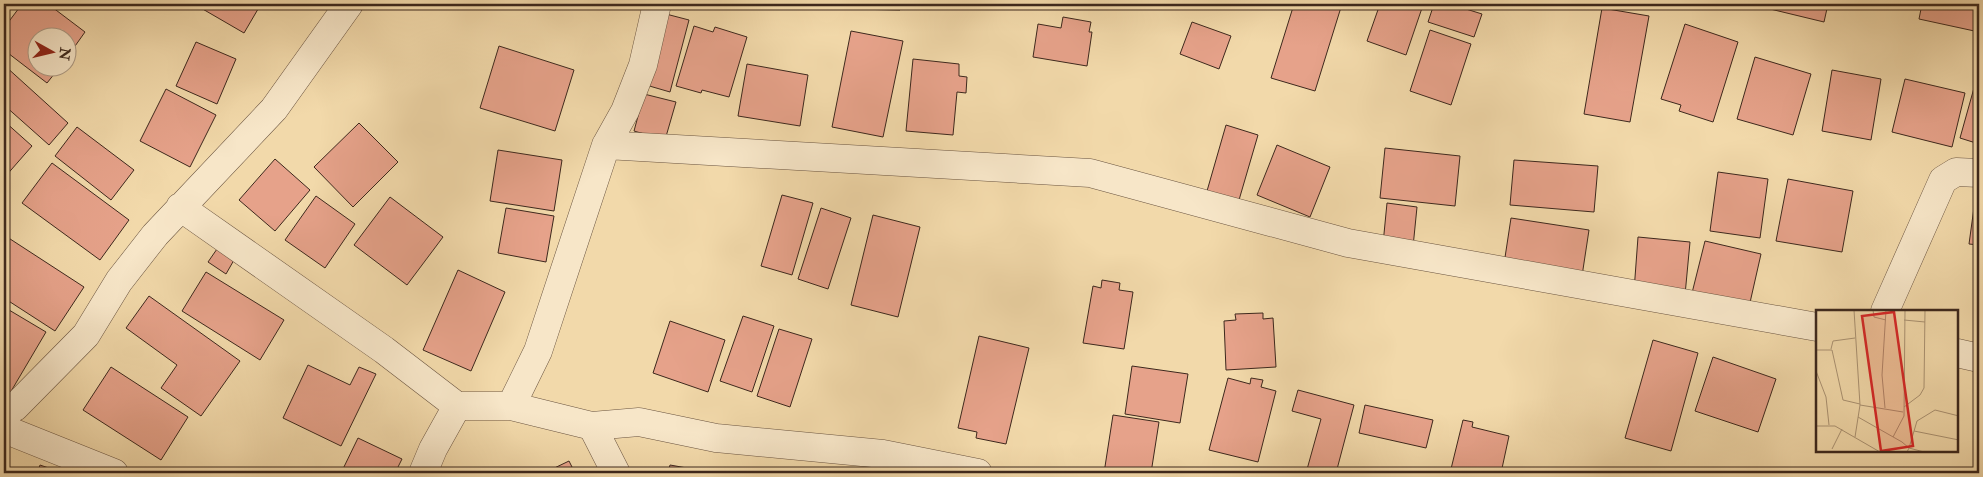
<svg xmlns="http://www.w3.org/2000/svg" width="1983" height="477" viewBox="0 0 1983 477" font-family="'IM FELL Double Pica',serif">
<rect width="100%" height="100%" fill="#f2d9aa"/>
<filter id="stains"><feTurbulence type="fractalNoise" baseFrequency=".004" numOctaves="4"/><feColorMatrix values="0 0 0 0 .2 0 0 0 0 .09 0 0 0 0 .02 0 0 0 .5 -.17"/></filter>
<radialGradient id="worn" r=".72"><stop offset=".6" stop-color="#630" stop-opacity="0"/><stop offset="1" stop-color="#630" stop-opacity=".3"/></radialGradient>
<path fill="#e6a28a" stroke="#3d281d" d="M22,4H48L85,32L68,56V38H38V68H59L47,83L4,50V28Z
M194,4H261L244,33Z
M735,4H765L764,9L735,6Z
M801,4H901L900,10L801,8Z
M1294,4H1342L1315,91L1271,78Z
M1380,4H1409L1422,8L1406,55L1367,41Z
M1434,4H1450L1482,14L1474,37L1428,22Z
M1767,4H1828L1824,22L1766,8Z
M1922,4H1979V32L1919,19Z
M1602,8L1649,16L1630,122L1584,114Z
M666,14L689,20L670,92L646,85Z
M1063,17L1091,22L1089,32H1092L1087,66L1033,57L1038,24L1061,28Z
M1192,22L1231,36L1219,69L1180,54Z
M1685,24L1738,42L1713,122L1679,111L1681,105L1661,99Z
M694,26L713,32L715,27L747,37L729,97L702,90L701,93L676,86Z
M1430,30L1471,44L1451,105L1410,91Z
M851,31L903,41L883,137L832,127Z
M196,42L236,59L217,104L176,86Z
M499,46L574,70L555,131L480,108Z
M1755,57L1811,74L1793,135L1737,119Z
M913,59L959,64V76L967,77L966,93L957,92L953,135L906,131Z
M747,64L808,75L800,126L738,116Z
M4,65L68,123L49,145L4,105Z
M1832,70L1881,79L1871,140L1822,131Z
M1979,70V144L1960,138Z
M1905,79L1965,93L1952,147L1892,132Z
M166,89L216,115L190,167L140,141Z
M644,94L676,102L665,140L634,131Z
M4,121L32,146L4,178Z
M359,123L398,162L353,207L314,167Z
M1226,125L1258,135L1239,200L1207,191Z
M77,127L134,170L111,200L55,156Z
M1277,145L1330,167L1310,217L1257,195Z
M1385,148L1460,156L1455,206L1380,198Z
M498,150L562,160L554,211L490,201Z
M275,159L310,190L275,231L239,200Z
M1514,160L1598,166L1594,212L1510,205Z
M52,163L129,220L100,260L22,203Z
M1718,172L1768,179L1760,238L1710,231Z
M1788,179L1853,191L1842,252L1776,241Z
M1976,193L1979,194V245L1969,244Z
M782,195L813,203L792,275L761,266Z
M316,196L355,224L325,268L285,240Z
M390,197L443,237L407,285L354,245Z
M1387,203L1417,207L1413,247L1383,244Z
M506,208L554,216L546,262L498,253Z
M821,208L851,218L828,289L798,279Z
M873,215L920,227L898,317L851,305Z
M1511,218L1589,230L1582,276L1504,264Z
M4,235L84,287L55,331L4,298Z
M1638,237L1690,242L1685,295L1634,291Z
M1705,241L1761,254L1749,307L1692,293Z
M217,249L234,260L226,274L208,262Z
M458,270L505,292L471,371L423,350Z
M206,272L284,320L260,360L182,311Z
M1102,280L1120,283L1119,290L1133,292L1124,349L1083,343L1093,286L1101,288Z
M149,296L240,361L201,416L161,388L177,365L126,328Z
M4,307L46,332L10,393L4,389Z
M1263,313V319L1273,318L1276,367L1226,370L1224,321L1236,320L1235,314Z
M743,316L774,326L752,392L720,381Z
M670,321L725,340L708,392L653,373Z
M779,329L812,339L790,407L757,396Z
M979,336L1029,348L1006,444L976,438L977,432L958,428Z
M1653,340L1698,353L1671,451L1625,438Z
M1713,357L1776,379L1758,432L1695,411Z
M308,365L350,385L359,367L376,374L341,446L283,418Z
M1132,366L1188,374L1180,423L1125,414Z
M111,367L188,417L161,460L83,410Z
M1228,378L1250,384L1251,378L1263,380L1261,387L1276,391L1258,462L1209,450Z
M1298,390L1354,405L1336,473H1306L1321,419L1292,411Z
M1365,405L1433,420L1426,448L1359,433Z
M1113,415L1159,422L1151,473H1104Z
M1463,420L1473,422L1472,427L1509,436L1501,473H1450Z
M358,438L402,459L395,473H341Z
M569,461L575,473H544Z
M40,465L63,473H37Z
M670,465L715,473H668Z"/>
<g fill="none" stroke-linecap="round" stroke-linejoin="round">
<defs>
<path id="minor" d="M606,145L1090,173L1348,243L1817,327
M180,207L384,350L457,406H511L592,426L639,422L716,438L883,454L978,473
M1885,311L1943,180L1956,172L1979,173
M1957,353L1979,358
M511,406L538,351L606,145L625,111L643,65L657,4
M4,412L15,407L86,335L119,281L155,235L274,109L349,4
M592,426L616,473
M4,429L114,473
M423,473L433,449L457,406"/>
</defs>
<use href="#minor" stroke="#6a5440" stroke-width="29"/>
<use href="#minor" stroke="#f7e6c8" stroke-width="28"/>
</g>
<g transform="translate(1816 310)">
<rect width="142" height="142" fill="#f2d9aa"/>
<path fill="none" stroke="#aa9272" stroke-width="1" d="M38,0L44,95L39,127M57,0L58,7L70,10M88,10L109,12M15,39L17,31L39,28M0,40H16L27,90L44,94M0,61L10,87L13,115M44,95L87,102M88,97L104,85L108,78L109,0M69,98L66,65L70,0M42,107L86,132L93,138L91,142M0,116H19L64,142M98,121L143,130M77,127L88,106L89,0M16,139L26,119M108,142L93,138L101,111L119,100L143,106"/>
<path fill="#d62828" fill-opacity="0.15" stroke="#d62828" stroke-width="2.5" d="M78,2L97,136L65,141L46,6Z"/>
<rect width="142" height="142" fill="none" stroke="#3d281d" stroke-width="2.5"/>
</g>
<rect width="1983" height="477" fill="none" stroke="#f2d9aa" stroke-width="20"/>
<rect x="5" y="5" width="1973" height="467" fill="none" stroke="#3d281d" stroke-width="2.5"/>
<rect x="10" y="10" width="1963" height="457" fill="none" stroke="#3d281d"/>
<g transform="translate(52 52) rotate(98)"><circle r="24" fill="#f7e6c8" stroke="#ad9a84"/>
<path d="M0-4L9 19L0 12L-9 19Z" fill="#8f2418"/>
<text y="-8" font-size="14" font-weight="bold" text-anchor="middle" fill="#3d281d">N</text>
</g>
<rect width="100%" height="100%" filter="url(#stains)"/>
<rect width="100%" height="100%" fill="url(#worn)"/>
</svg>
